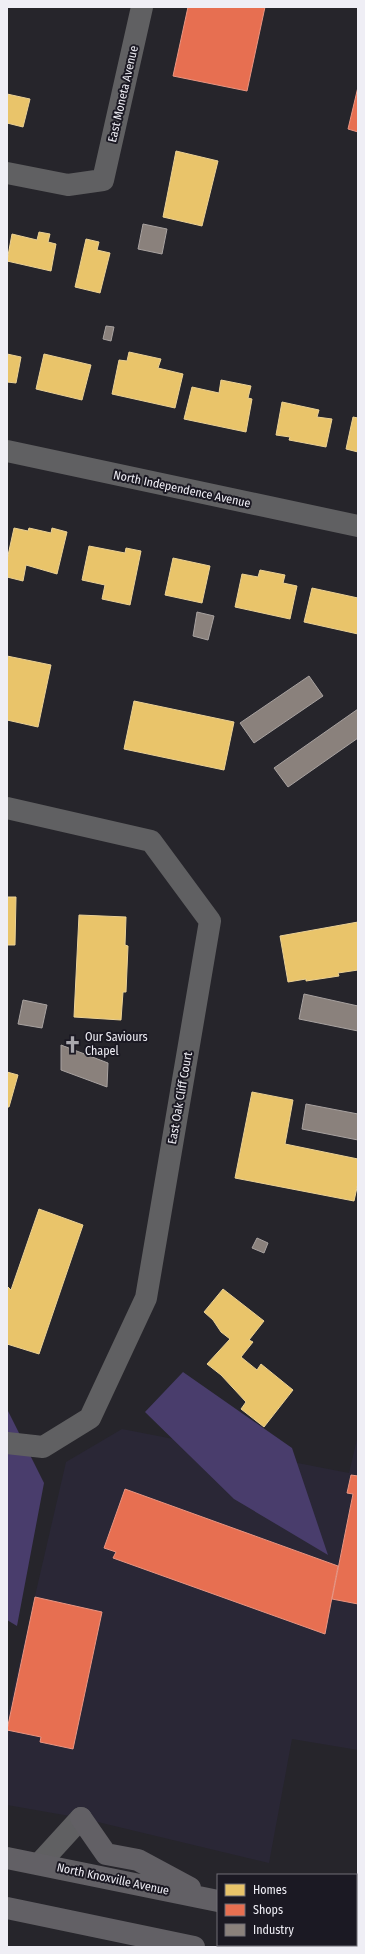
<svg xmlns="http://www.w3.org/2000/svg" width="365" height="1954" viewBox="0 0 365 1954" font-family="'Fira Sans Condensed',sans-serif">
<rect width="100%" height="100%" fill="#26252b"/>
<path fill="#2a2736" d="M122,1429L349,1473L358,1435V1750L292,1739L269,1863L81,1818L7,1805V1717L66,1462Z"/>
<path fill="#493d6c" d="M183,1372L292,1448L328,1555L234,1499L145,1412Z
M7,1409L44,1483L17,1626L7,1620Z"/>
<path fill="#e9c46a" stroke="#ebd194" d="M7,94L30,99L23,127L7,123Z
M176,151L218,161L202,226L163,217Z
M39,232L50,234L48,242L56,244L51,271L7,261L12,234L37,240Z
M86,239L99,242L97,250L110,253L100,293L75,287Z
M129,352L161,359L158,368L183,374L175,408L112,394L119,360L127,361Z
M7,354L21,357L16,383L7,382Z
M44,354L91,365L82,400L36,389Z
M221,380L251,386L248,398L252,399L246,432L184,419L192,387L219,393Z
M282,402L319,410L317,417L332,419L326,447L289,440L290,437L276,435Z
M353,417L358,418V452L346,449Z
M14,528L28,531L29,528L51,533L52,528L67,532L57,574L26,565L23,581L7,577V560Z
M89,546L125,553L126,548L141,551L130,605L102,599L105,585L82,580Z
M173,558L210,566L202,603L165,595Z
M260,570L285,575L283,583L297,586L290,619L235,607L242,574L258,577Z
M312,588L358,598V634L304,622Z
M7,656L51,665L38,727L7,720Z
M134,701L234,722L224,770L124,749Z
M7,897H16L15,945H7Z
M79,915L126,917L125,945L128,946L126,992H123L121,1020L74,1017Z
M358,922V970L338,973L339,976L306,981V979L288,982L280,936Z
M7,1072L18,1075L9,1107H7Z
M252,1092L293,1100L285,1144L358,1159V1183L354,1201L235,1178Z
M39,1209L83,1225L39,1354L7,1344V1286L11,1290Z
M223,1289L264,1321L249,1340L253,1342L241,1357L257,1370L261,1364L293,1390L264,1427L241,1409L246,1402L221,1375L207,1364L230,1339L221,1332L213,1320L204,1312Z"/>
<path fill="#e76f51" stroke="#e99582" d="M188,7H265L247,91L173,76Z
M358,87V132L348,129Z
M351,1475L358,1476V1604L332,1599L353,1494L347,1493Z
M125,1489L338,1566L325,1634L113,1558L116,1552L104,1548Z
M35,1597L102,1612L73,1749L40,1742L41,1737L7,1730Z"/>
<path fill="#8a817c" stroke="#a8a2a0" d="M143,224L167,229L162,254L138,249Z
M106,326L114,327L111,341L103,339Z
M197,612L214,616L208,640L193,636Z
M309,676L323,696L254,743L240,723Z
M358,709V738L288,787L274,768Z
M304,994L358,1006V1031L299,1019Z
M23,1000L47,1005L42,1028L18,1024Z
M61,1045L108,1063L107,1087L61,1070Z
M306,1104L358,1114V1140L302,1129Z
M257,1238L268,1243L264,1253L252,1248Z"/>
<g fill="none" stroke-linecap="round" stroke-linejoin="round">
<path stroke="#606062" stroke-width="22" d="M7,173L68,185L103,180L142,7
M7,451L358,526
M7,808L151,841L210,921L146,1298L90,1418L43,1447L7,1443
M39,1864L81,1818"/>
<path stroke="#626065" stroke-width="22" d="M81,1818L106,1854L138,1860L190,1888
M7,1858L218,1901
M7,1908L194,1947
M356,1929L358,1930"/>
</g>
<defs>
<symbol id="church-bare" viewBox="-9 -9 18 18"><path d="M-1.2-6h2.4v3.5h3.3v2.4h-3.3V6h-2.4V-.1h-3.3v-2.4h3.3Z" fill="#a9a8ae" stroke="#1b1923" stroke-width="2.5" paint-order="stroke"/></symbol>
</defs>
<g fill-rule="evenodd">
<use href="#church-bare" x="60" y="1032" width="25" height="25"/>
</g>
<g text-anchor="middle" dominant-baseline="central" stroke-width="4" stroke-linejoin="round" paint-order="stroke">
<g font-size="12" fill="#efeef5" stroke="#1b1923">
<text transform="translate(123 94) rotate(-77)">East Moneta Avenue</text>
<text transform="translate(182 489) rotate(12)">North Independence Avenue</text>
<text transform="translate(180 1098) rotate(-80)">East Oak Cliff Court</text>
<text transform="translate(113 1879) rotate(12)">North Knoxville Avenue</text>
</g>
<g font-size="12" fill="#efeef5" stroke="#1b1923" text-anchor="start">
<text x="85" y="1037">Our Saviours<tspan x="85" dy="14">Chapel</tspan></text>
</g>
</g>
<rect width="365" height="1954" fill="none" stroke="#efeef5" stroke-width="16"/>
<rect x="217" y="1874" width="140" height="72" fill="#1b1923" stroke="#706e77"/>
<rect x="225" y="1884" width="20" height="12" fill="#e9c46a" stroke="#706e77"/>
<text x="253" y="1894" font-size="12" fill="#efeef5">Homes</text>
<rect x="225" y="1904" width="20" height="12" fill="#e76f51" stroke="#706e77"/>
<text x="253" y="1914" font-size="12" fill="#efeef5">Shops</text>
<rect x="225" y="1924" width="20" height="12" fill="#8a817c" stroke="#706e77"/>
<text x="253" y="1934" font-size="12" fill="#efeef5">Industry</text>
</svg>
